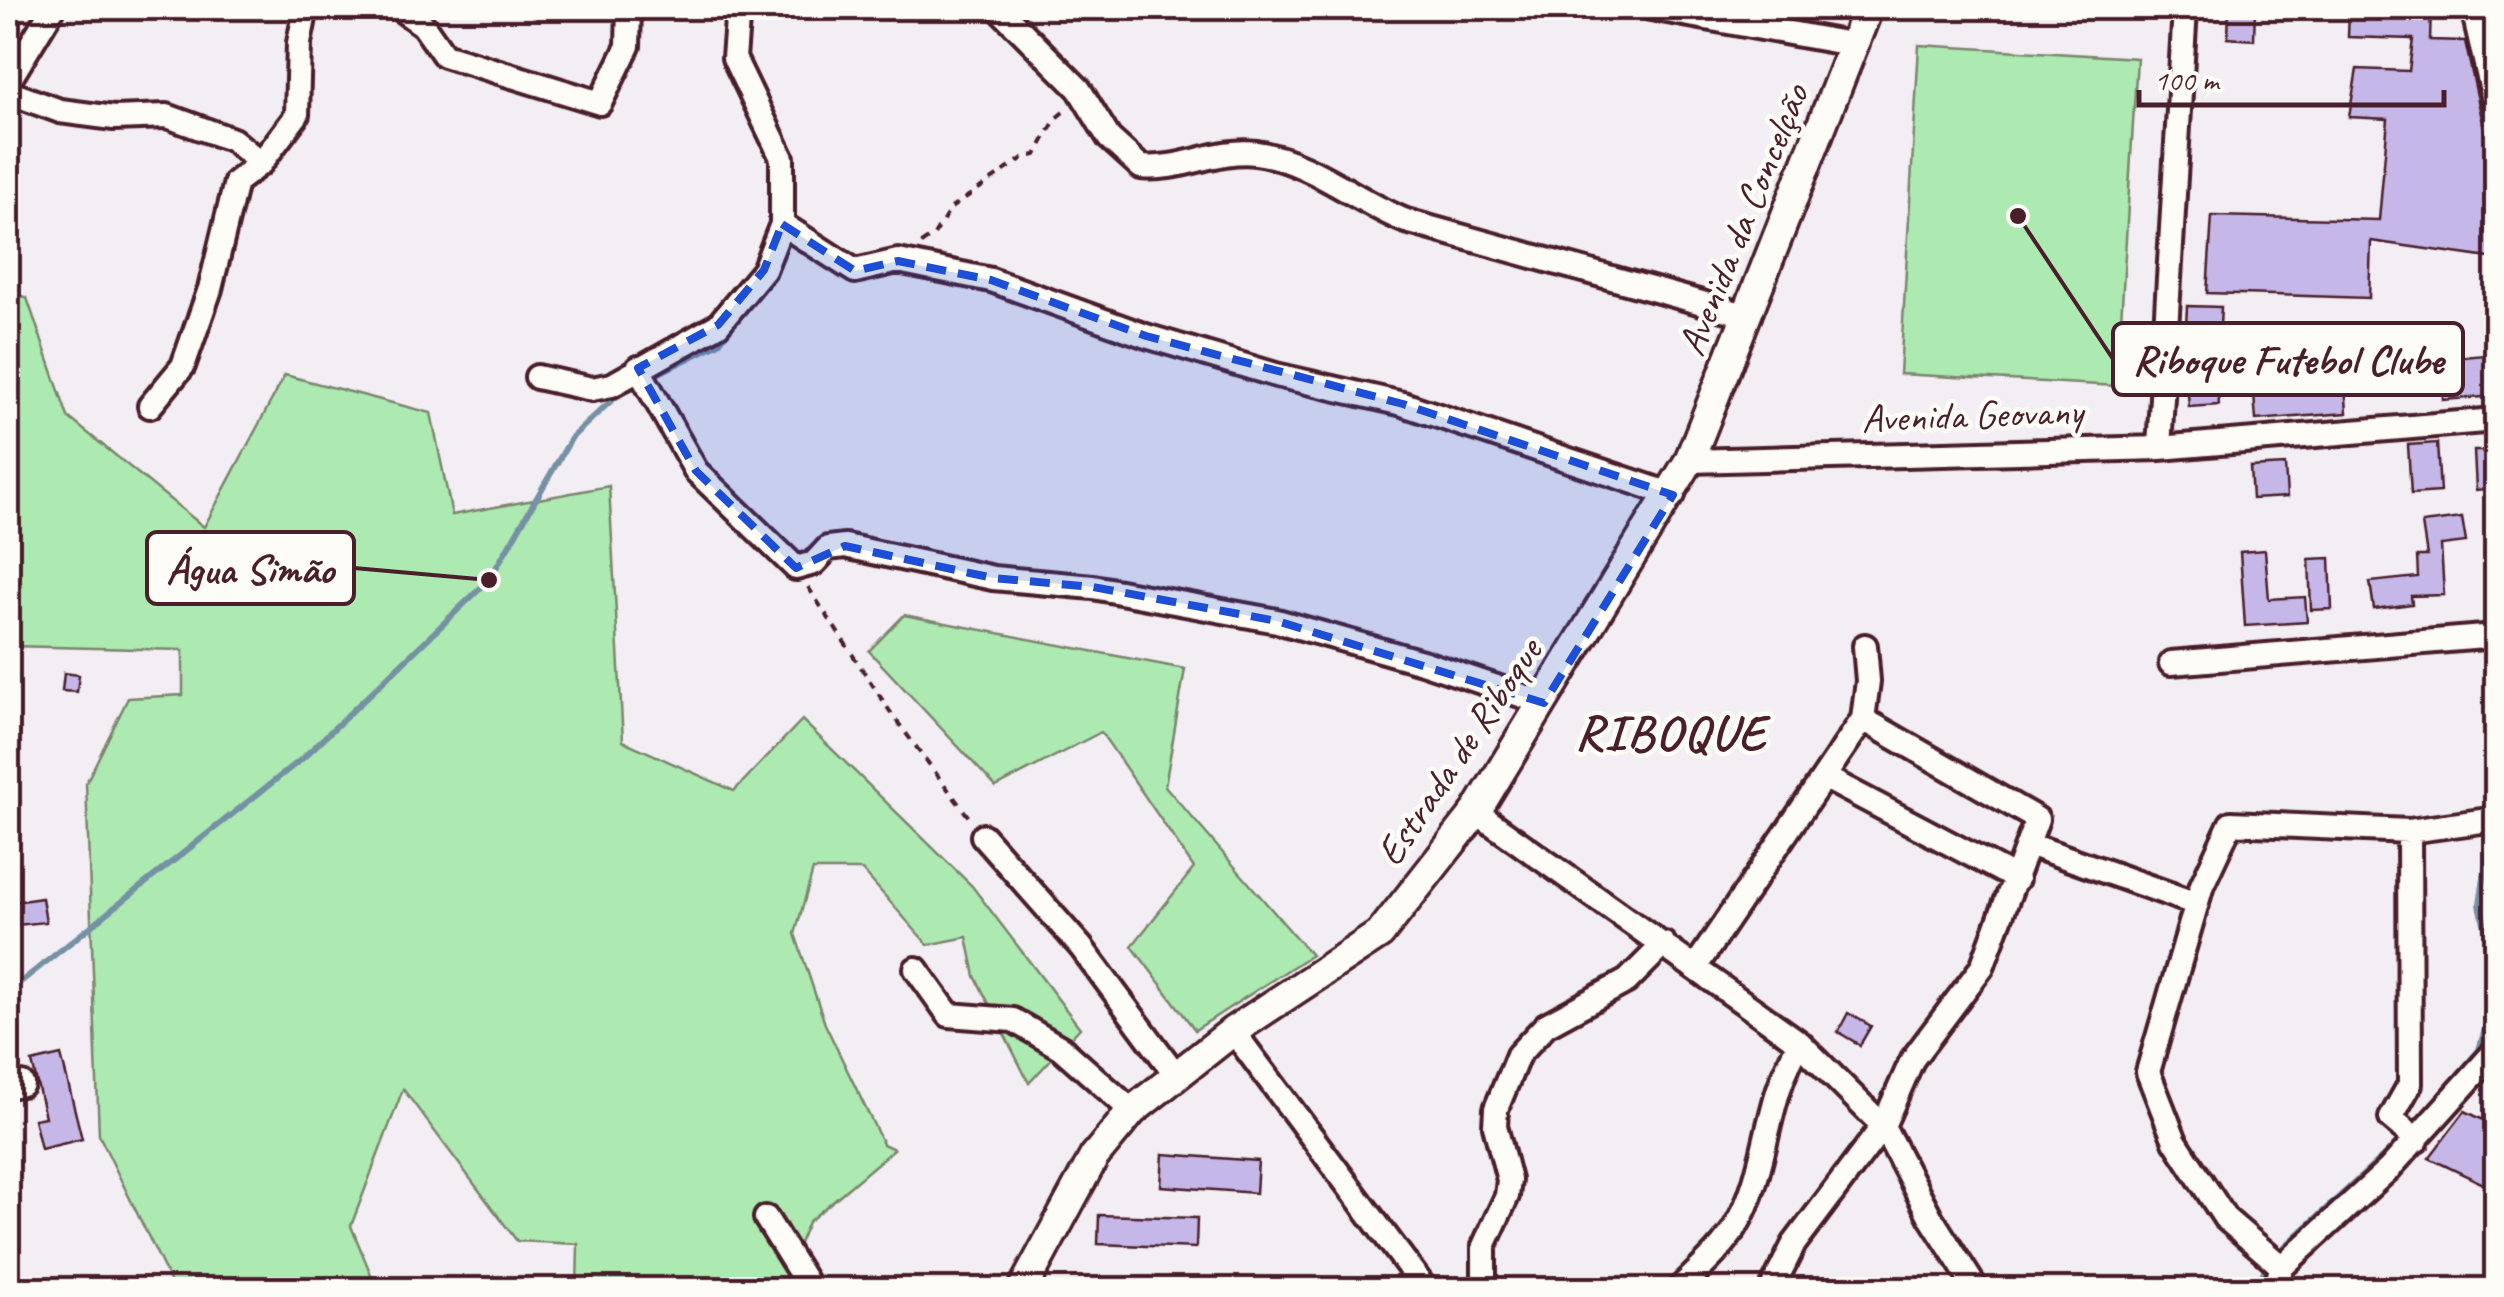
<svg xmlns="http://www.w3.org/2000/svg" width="2504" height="1297" viewBox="0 0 2504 1297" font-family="Caveat,sans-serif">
<rect width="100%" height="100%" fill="#f2eef4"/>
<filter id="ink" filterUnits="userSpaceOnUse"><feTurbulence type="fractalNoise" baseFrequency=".01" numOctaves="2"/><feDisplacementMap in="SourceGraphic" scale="20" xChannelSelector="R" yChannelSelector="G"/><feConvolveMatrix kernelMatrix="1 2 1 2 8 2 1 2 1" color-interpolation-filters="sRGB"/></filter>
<g filter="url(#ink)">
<path fill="#aceab1" stroke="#7b846e" stroke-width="2.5" d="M1919,45L2137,58L2117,386L1900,374Z
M8,291L27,298L68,417L204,527L285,375L431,413L452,515L609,486L623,741L734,791L802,720L972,886L1080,1028L1029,1083L975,976L967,937L928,945L862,870H813L795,934L825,1024L883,1144L894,1149L808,1222L780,1289H577L578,1244L517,1241L403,1089L351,1226L377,1289H174L99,1135L86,783L128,698L183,695V650L8,646Z
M904,615L1185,669L1165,786L1311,955L1195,1030L1132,946L1194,868L1101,732L996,787L869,651Z"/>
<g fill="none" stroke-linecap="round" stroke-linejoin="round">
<path stroke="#7690a4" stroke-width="6" d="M651,377L719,343L735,322
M2491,831L2480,904L2496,979
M8,992L303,758L489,580L572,437L613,399L640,383
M2436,1100L2479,1050L2496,990
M2281,1250L2398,1143
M2257,1290L2265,1268"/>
</g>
<path fill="#c5b7e8" stroke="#4a1f2b" stroke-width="2.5" d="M2229,8H2255L2254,40L2228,38Z
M2349,8H2431L2430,40L2465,41L2496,183V259L2371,241L2369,298L2207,293L2212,216L2379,220L2388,119L2349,117L2357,69L2409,71L2413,39L2348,37Z
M2187,306L2221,307L2220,326H2186Z
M2343,349L2347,413L2256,420L2251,356Z
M2215,353L2219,405L2189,407L2185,355Z
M2496,354V396L2443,400L2440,359Z
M2437,443L2440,492L2411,494L2408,445Z
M2474,451H2496V488L2476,490Z
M2285,465L2287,497L2252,499L2250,467Z
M2462,518L2466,542L2441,545L2444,595L2411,596L2412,604L2374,609L2370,582L2418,577L2417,556H2427L2422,523Z
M2265,550L2269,599L2305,597L2307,622L2245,626L2240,552Z
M2330,558L2332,609L2311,610L2309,559Z
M64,673L79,675L77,692L62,691Z
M42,898L46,922L17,925L14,902Z
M1848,1013L1871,1026L1860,1045L1838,1032Z
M61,1055L82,1139L41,1149L34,1119L45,1117L32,1062Z
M2465,1111L2496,1126V1190L2429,1158Z
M1163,1154L1258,1161L1256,1193L1161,1186Z
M1099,1215L1197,1218L1196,1248L1098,1244Z"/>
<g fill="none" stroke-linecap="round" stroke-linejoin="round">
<defs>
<path id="minor" d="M399,8L423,25L444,55L600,103L628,46L629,8
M998,8L1079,89L1109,138L1141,167C1181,171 1217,148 1256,153C1310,160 1356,201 1406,221L1749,316
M1651,8L1856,45
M2473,8L2496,108
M8,82L53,8
M8,92L60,111L114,118L167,116L233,140L261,163
M782,224L855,271L898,261L991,280L1146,336L1276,375L1403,404L1673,495
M638,368L696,471L796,568L814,563L828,548L845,546L993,578L1093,587L1277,621L1422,662L1544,703
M537,377L592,389L612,385L718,325L764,270L782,224V158L734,58L738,8
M150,406L183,366L210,289L236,182L261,163L297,115L299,43L306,8
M2159,448L2185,8
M1689,461L2159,448L2496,420
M2171,663L2496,636
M1824,777L2017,879
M1476,812L1800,1043L1883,1126L1931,1218L1977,1290
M2409,831L2410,1084L2391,1118L2417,1140
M983,836L1081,947L1176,1075
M2028,844L2197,904
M1696,966L1863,719L1868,681L1865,646
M916,969L949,1015L1013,1020L1061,1048L1132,1111
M1233,1031L1426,1290
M8,1086L22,1084
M766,1218L811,1290
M2282,1267L2225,1218L2175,1141L2148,1072L2202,885L2231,823L2409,831L2496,819
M1484,1290V1246L1507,1196L1509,1180L1495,1126L1496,1109L1518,1055L1546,1025L1627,981L1664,944
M1678,1290C1698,1270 1722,1250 1736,1226C1769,1170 1764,1099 1800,1043
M1771,1290L1794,1244L1883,1126L1912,1060L1982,967L2037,819L1863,719
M2274,1290L2282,1267L2389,1169L2496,1050"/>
<path id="major" d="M1022,1290L1094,1157L1132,1111L1233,1031L1380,934L1476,812L1689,461L1868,8"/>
</defs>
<use href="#minor" stroke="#4a1f2b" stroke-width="30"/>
<use href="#major" stroke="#4a1f2b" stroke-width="35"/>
<path stroke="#4a1f2b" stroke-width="4" stroke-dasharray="8 8" stroke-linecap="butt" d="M921,244L934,235L951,208L1023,158L1036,155L1056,118L1067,109
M808,587L893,716L971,820"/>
<use href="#minor" stroke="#fdfcf7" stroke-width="22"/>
<use href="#major" stroke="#fdfcf7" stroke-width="28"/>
</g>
</g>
<path fill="#1d4ed8" fill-opacity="0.2" stroke="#1d4ed8" stroke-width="8" stroke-dasharray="20 12" stroke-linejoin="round" d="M782,224L855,271L898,261L991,280L1146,336L1403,404L1673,495L1544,703L1277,621L1093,587L993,578L845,546L796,568L696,471L638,368L718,325L764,270Z"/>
<g text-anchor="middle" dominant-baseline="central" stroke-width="9" stroke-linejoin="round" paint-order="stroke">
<g font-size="40" fill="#4a1f2b" stroke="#fdfcf7">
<text transform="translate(1743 220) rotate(-68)">Avenida da Concelção</text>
<text transform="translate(1972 415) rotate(-2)">Avenida Geovany</text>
<text transform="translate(1459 752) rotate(-56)">Estrada de Riboque</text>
</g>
<g font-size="50" font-weight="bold" letter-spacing="2.5" fill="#4a1f2b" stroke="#fdfcf7">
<text x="1671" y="732">RIBOQUE</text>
</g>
</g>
<path fill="none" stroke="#4a1f2b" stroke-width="4" d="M2018 216L2113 359M489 580L354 568"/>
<g fill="#4a1f2b" stroke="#fdfcf7" stroke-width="4">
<circle cx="2018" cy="216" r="10"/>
<circle cx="489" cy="580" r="10"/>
</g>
<g fill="#fdfcf7" stroke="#4a1f2b" stroke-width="4">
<rect x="2113" y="323" width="350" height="72" rx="10"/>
<rect x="147" y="532" width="207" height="72" rx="10"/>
</g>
<g font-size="42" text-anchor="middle" font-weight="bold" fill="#4a1f2b">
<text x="2288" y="374">Riboque Futebol Clube</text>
<text x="250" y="583">Água Simão</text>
</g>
<rect width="2504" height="1297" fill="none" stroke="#fdfcf7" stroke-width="40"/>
<rect x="20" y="20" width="2464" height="1257" fill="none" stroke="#4a1f2b" stroke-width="4" filter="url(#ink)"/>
<path d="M2139 90v15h305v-15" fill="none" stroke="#4a1f2b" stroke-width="5"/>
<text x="2154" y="90" font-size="30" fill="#4a1f2b" stroke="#fdfcf7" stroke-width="8" paint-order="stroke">100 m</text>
</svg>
